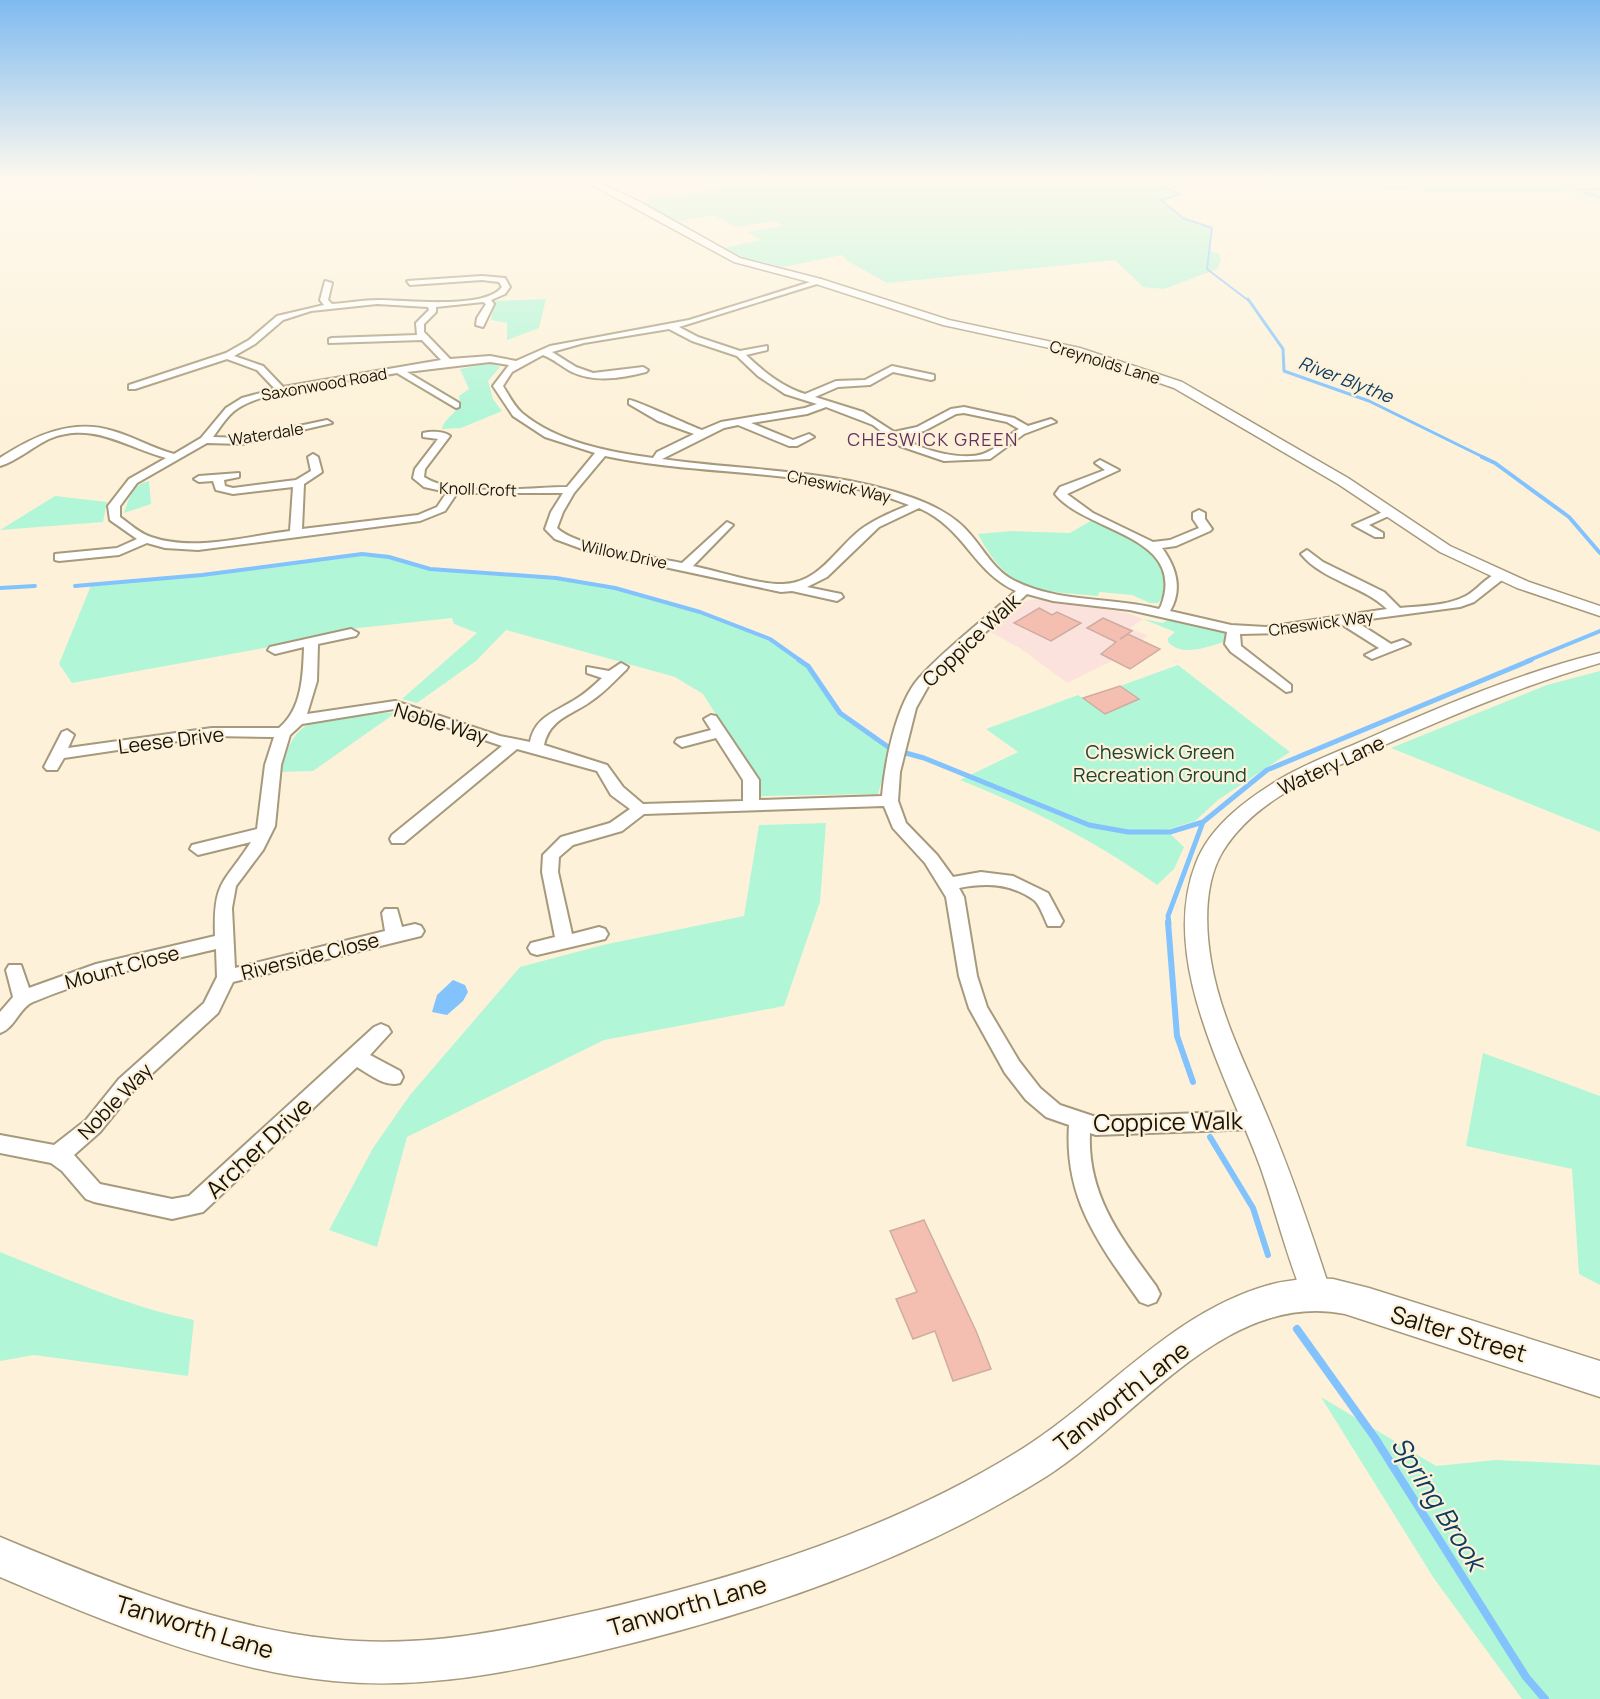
<svg xmlns="http://www.w3.org/2000/svg" width="1600" height="1699" viewBox="0 0 1600 1699" font-family="Manrope,sans-serif">
<rect width="100%" height="100%" fill="#fdf2d9"/>
<path fill="#fce2dc" d="M590,178H770L638,201Z
M1036,599L1128,613L1143,619L1130,628L1148,636L1110,662L1067,683L1020,648L990,632L1025,601Z"/>
<path fill="#b1f6d7" d="M734,178H1546L1576,188L1600,186V201L1573,192L1454,193L1164,179L1162,186L1180,194L1162,200L1183,218L1212,228L1209,250L1219,254L1221,260L1217,269L1164,289L1143,287L1115,260L887,283L846,260L842,255L783,267L745,258L723,248L762,240L747,232L784,226L775,221L736,227L713,215L675,222L638,201L750,182L732,181Z
M546,299L539,328L507,340V323L491,320L495,301Z
M492,363L500,367L488,381L493,399L502,411L461,428L442,429C445,415 463,412 459,396L469,389L460,369Z
M149,481L151,504L124,513C129,498 133,484 149,481Z
M55,496L107,502L103,522L0,530Z
M1092,520L1137,542L1154,557L1162,566L1166,593L1158,603H1150L1132,595L1099,592L1098,596C1037,590 1009,594 978,534L1012,531L1070,533Z
M367,553L390,555L403,562L430,569L583,582L658,599L700,612L770,639L795,656L808,666L840,713L891,749L878,794L759,796L760,784L703,694L675,677L506,630L476,661L417,703L402,699L477,633L454,624L452,618L349,629L269,647L72,683L59,664L92,583L170,578Z
M1143,619L1163,623L1169,619L1218,631L1225,633L1228,638L1225,642C1207,646 1183,658 1168,642V638L1175,632Z
M1178,665L1290,752L1218,800L1195,821L1166,830L1184,847L1174,869L1157,885C1096,841 1030,808 960,780L1018,752L986,729L1078,695L1105,714L1138,699L1120,686Z
M1600,671V832L1391,748L1547,685Z
M397,712L313,771L281,772C285,756 290,737 304,727C318,717 377,714 397,712Z
M826,823L820,902L784,1006L604,1040L407,1137L377,1247L329,1230L373,1148L410,1095L520,967L603,945L744,916L759,825Z
M1483,1053L1600,1096V1285L1579,1274L1572,1169L1466,1146Z
M0,1252C63,1277 127,1307 194,1320L188,1376L34,1355L0,1361Z
M1321,1397L1436,1466L1496,1460L1600,1465V1699H1522L1433,1577Z"/>
<path fill="#82c2fd" d="M453,980L465,985L468,992L463,1001L447,1015L432,1012L437,995Z"/>
<g fill="none" stroke-linecap="round" stroke-linejoin="round">
<path stroke="#82c2fd" stroke-width="2" d="M1166,178L1161,186L1180,194L1161,200L1183,218L1212,228L1207,269L1249,301
M1543,178L1572,188
M1579,190L1600,189
M1584,192L1600,197"/>
<path stroke="#82c2fd" stroke-width="3" d="M1248,299L1283,349L1284,371L1369,401L1485,458"/>
<path stroke="#82c2fd" stroke-width="4" d="M1482,457L1495,463L1569,517L1600,553
M75,586L202,575L362,554L389,557L430,569L556,578L615,588L700,612L770,639L801,661
M0,588L35,586
M1527,661L1600,631"/>
<path stroke="#82c2fd" stroke-width="5" d="M799,660L808,666L840,713L891,749L924,758L1089,825L1128,832H1170L1203,822L1267,770L1531,660
M1169,924L1168,916L1203,822"/>
<path stroke="#82c2fd" stroke-width="6" d="M1168,922L1177,1036L1193,1082
M1210,1137L1253,1208L1268,1255"/>
<path stroke="#82c2fd" stroke-width="8" d="M1297,1329L1375,1438L1526,1677L1545,1699"/>
</g>
<path fill="#f4bfb0" stroke="#ceaca2" stroke-width="1.5" d="M1039,608L1052,615L1057,612L1081,623L1051,641L1014,623Z
M1103,618L1132,631L1120,639L1128,634L1160,649L1130,669L1101,654L1116,642L1087,628Z
M1120,686L1139,699L1105,714L1083,698Z
M924,1220L976,1331L991,1369L953,1381L935,1331L913,1339L896,1299L917,1292L890,1231Z"/>
<g fill="none" stroke-linecap="round" stroke-linejoin="round">
<defs>
<path id="minor" d="M1549,178H1559L1568,183L1565,185Z
M482,276L505,278L510,287L505,294L491,300L494,304L483,327L476,325L477,318L486,304L483,302L436,307V312L424,324V332L450,359L490,356L516,361L550,346L689,320L820,279V283L679,327L698,337L740,351L767,346V350L746,355C764,372 782,387 805,394L836,381L865,380L892,366L934,375V379L931,380L893,372L870,385L838,387L815,397L863,412L894,432L917,427L951,409L964,407L1014,418L1028,426L1051,419L1056,422L1024,434L990,459L944,461L900,446L873,425L826,407L807,414L751,423L793,440L809,434L814,437L797,446H789L738,425L724,428L662,459C745,471 834,469 913,498C935,506 955,516 970,534C984,550 994,570 1013,580C1056,603 1113,597 1159,609L1161,606C1188,535 1087,533 1055,494L1060,487L1105,470L1095,463L1100,460L1119,470L1067,494L1093,513L1153,542L1170,540L1199,528L1193,519V513L1199,510L1205,513V519L1212,529L1210,531L1176,546L1162,548C1176,567 1183,589 1170,611L1231,625L1266,627L1387,609C1362,585 1323,581 1301,554L1307,550L1323,562L1384,592L1400,608C1421,606 1447,606 1466,596C1478,590 1491,570 1505,573L1507,576L1474,602L1460,607L1355,621L1391,644L1403,640L1410,644L1372,659L1365,655L1379,648L1341,624L1283,633L1240,634L1241,646L1291,685V691L1286,692L1231,652L1225,644L1227,632L1130,610L1053,601L1027,594L930,683L916,708L900,772L898,801L906,823L937,855L953,877L981,872L1013,876L1048,893L1063,921L1060,926H1048C1044,918 1040,905 1034,900C1011,883 985,883 959,888L964,897L977,976L987,1007L1019,1061L1040,1088L1060,1105L1096,1117L1255,1111L1262,1114L1265,1120L1262,1126L1255,1129L1096,1135L1090,1133C1087,1195 1121,1238 1156,1286L1160,1294L1156,1302L1148,1305L1140,1302C1099,1244 1064,1199 1069,1125L1046,1117L1026,1100L1005,1073L969,1008L959,976L946,897L925,863L893,828L884,806L644,814L622,831L573,845L559,857L558,872L572,934L599,927L605,929L608,934L605,939L537,955L531,953L528,948L531,943L555,937L542,872L543,855L561,837L610,823L630,809L611,795L597,771L517,749L404,843H392L390,839L392,835L502,746L394,709L302,724L290,735L281,765L275,826L263,850L236,886L232,908L235,968L385,931L382,913L385,909H397L402,927L415,924L421,926L424,931L421,936L233,982L218,1013L133,1091L100,1132L74,1155L100,1184L172,1199L189,1196L374,1027L381,1024L388,1027L391,1032L370,1055L400,1071L403,1077L400,1083C386,1088 369,1074 357,1067L203,1212L172,1219L94,1202L86,1199L62,1171L51,1163L0,1153V1135L54,1145L86,1120L119,1079L204,1003L217,977L216,949C154,964 92,977 33,1002C19,1008 15,1028 0,1033V1012L13,997L6,970L9,965H21L29,988L96,964L215,936C213,880 224,884 251,842L198,855L190,849L192,845L257,829L265,765L274,737L212,736L64,758L57,770H47L44,767L62,732L67,730L74,735L68,748L212,728H279C302,709 303,676 304,647L275,654L268,650L270,647L351,629L358,633L356,636L318,644L317,681L307,714L395,701L500,736L530,742C535,716 556,712 576,699C586,693 594,685 602,678L587,673V667L609,671L621,663L628,667L626,670C615,680 606,691 594,699C574,715 550,717 544,745L607,765L623,787L643,804L743,801V780L716,738L682,747L675,742L677,739L711,730L704,719L711,715L716,716L759,780V800L882,796C885,762 896,704 919,678C946,648 986,618 1016,591C973,572 966,529 919,508L879,527L827,577L807,587L841,594L843,597L837,601L792,591L781,592L585,550L555,539L545,529L551,512L563,493H457L445,511L420,521L198,550L165,548L147,543L119,555L59,561L55,560V554L117,548L137,539L110,520L108,506L129,479L166,458C125,447 93,421 49,439C32,447 17,461 0,466V458C34,436 72,418 113,431C134,437 152,448 174,454L201,438L226,408L242,398L275,389L257,370L227,359L135,389H129V385L226,353L249,340L277,316L324,305L320,300L325,281L332,283L328,300L332,304C347,303 363,300 378,300C405,300 485,310 502,287L499,282L482,280L410,285L407,281ZM377,304L428,307L429,310L416,323L417,335L332,338L329,339V343L422,340L441,360L283,387L263,366L234,356L255,344L283,320L311,311ZM669,329L692,341L737,356L758,376L785,394L817,404L805,408L721,422L702,430C690,426 634,399 629,400V404L658,421L694,434L657,452L653,458C608,452 557,442 522,413C514,406 508,394 503,386L512,372L543,355C554,359 562,367 572,372C596,383 622,378 646,372L648,370L643,367L593,373L576,367L552,352L584,343ZM490,362L509,365L493,386L513,416L545,437L595,453L567,487C529,487 456,498 424,477L425,469L450,436C444,431 431,431 423,433V437L438,439L415,469L413,478L424,487L447,492L437,507L418,515L302,529L304,484L322,472L318,457L313,454L308,457L311,471L296,480L233,488L225,486L224,480L239,477V473L199,476L194,479L199,482L213,481L216,490L233,494L293,487L290,531C247,536 194,552 151,537C139,533 130,524 120,517V506L137,483L207,443L242,444L332,423L327,420L242,438L213,437C219,429 225,419 233,412C260,388 359,380 397,373L456,408L459,407V403L407,372ZM964,413L1007,422L1019,429C1007,435 996,450 983,454C961,461 918,450 901,436L924,431L956,414ZM605,456C704,477 814,467 909,505C892,512 875,519 860,530C835,550 819,583 783,584C760,585 718,571 693,566L731,527L733,525L727,522L682,563C653,557 576,547 557,528L563,512L574,493Z
M1385,511L1395,513L1369,525L1383,533V537H1375L1353,525Z"/>
<path id="tertiary" d="M579,178H590L640,202L740,258L821,279L949,320L1080,348L1182,382L1348,478L1450,546L1529,582L1600,606V616L1517,588L1440,552L1338,484L1174,388L1073,353L943,325L813,283L734,262Z
M1600,653V663C1524,685 1452,715 1380,747C1325,772 1257,796 1223,851C1204,882 1205,926 1211,961C1220,1016 1247,1067 1268,1118C1292,1175 1312,1234 1331,1293L1326,1303L1316,1307L1306,1303C1287,1259 1276,1211 1260,1166C1227,1077 1158,959 1196,863C1210,826 1247,799 1280,779C1307,763 1340,751 1369,738C1444,705 1520,673 1600,653Z"/>
<path id="secondary" d="M1311,1278L1333,1279L1369,1288L1600,1361V1397L1345,1314C1226,1290 1137,1419 1047,1476C912,1561 755,1614 600,1651C513,1672 424,1690 333,1681C218,1670 106,1622 0,1577V1537C106,1581 216,1627 332,1639C422,1649 511,1630 599,1610C745,1576 894,1529 1022,1449C1106,1396 1170,1313 1269,1285C1282,1281 1297,1280 1311,1278Z"/>
</defs>
<use href="#minor" stroke="#a6997c" stroke-width="4"/>
<use href="#tertiary" stroke="#a6997c" stroke-width="3"/>
<use href="#secondary" stroke="#a6997c" stroke-width="3"/>
<use href="#minor" fill="#fff" fill-rule="evenodd"/>
<use href="#tertiary" fill="#fff" fill-rule="evenodd"/>
<use href="#secondary" fill="#fff" fill-rule="evenodd"/>
</g>
<linearGradient id="sky" x2="0" y2="1"><stop stop-color="#7fbaf0"/><stop offset="0.43" stop-color="#fef9ee"/><stop offset="1" stop-color="#fef9ee" stop-opacity="0"/></linearGradient>
<rect width="1600" height="416" fill="url(#sky)"/>
<g text-anchor="middle" dominant-baseline="central" stroke-width="4.5" stroke-linejoin="round" paint-order="stroke">
<g font-size="16" fill="#181308" stroke="#fdf2d9">
<text transform="translate(1105 362) rotate(17)">Creynolds Lane</text>
<text transform="translate(324 384) rotate(-10)">Saxonwood Road</text>
<text transform="translate(266 434) rotate(-9)">Waterdale</text>
<text transform="translate(839 486) rotate(12)">Cheswick Way</text>
<text transform="translate(478 489) rotate(2)">Knoll Croft</text>
<text transform="translate(624 554) rotate(12)">Willow Drive</text>
<text transform="translate(1321 623) rotate(-8)">Cheswick Way</text>
</g>
<g font-size="18" font-style="italic" fill="#0c3c62" stroke="#fdf2d9">
<text transform="translate(1346 379) rotate(21)">River Blythe</text>
</g>
<g font-size="18" letter-spacing="1.5" fill="#653160" stroke="#fdf2d9">
<text x="933" y="439">CHESWICK GREEN</text>
</g>
<g font-size="20" fill="#181308" stroke="#fdf2d9">
<text transform="translate(971 640) rotate(-43)">Coppice Walk</text>
<text transform="translate(441 723) rotate(17)">Noble Way</text>
<text transform="translate(171 740) rotate(-7)">Leese Drive</text>
<text transform="translate(1331 765) rotate(-25)">Watery Lane</text>
<text transform="translate(310 956) rotate(-14)">Riverside Close</text>
<text transform="translate(122 967) rotate(-15)">Mount Close</text>
<text transform="translate(115 1101) rotate(-46)">Noble Way</text>
</g>
<g font-size="20" fill="#1d4535" stroke="#fdf2d9">
<text x="1160" y="751">Cheswick Green<tspan x="1160" dy="23">Recreation Ground</tspan></text>
</g>
<g font-size="24" fill="#181308" stroke="#fdf2d9">
<text transform="translate(1168 1121) rotate(-1)">Coppice Walk</text>
<text transform="translate(258 1147) rotate(-43)">Archer Drive</text>
<text transform="translate(1459 1333) rotate(17)">Salter Street</text>
<text transform="translate(1121 1396) rotate(-38)">Tanworth Lane</text>
<text transform="translate(687 1605) rotate(-16)">Tanworth Lane</text>
<text transform="translate(195 1626) rotate(17)">Tanworth Lane</text>
</g>
<g font-size="26" font-style="italic" fill="#0c3c62" stroke="#fdf2d9">
<text transform="translate(1439 1503) rotate(58)">Spring Brook</text>
</g>
</g>
</svg>
